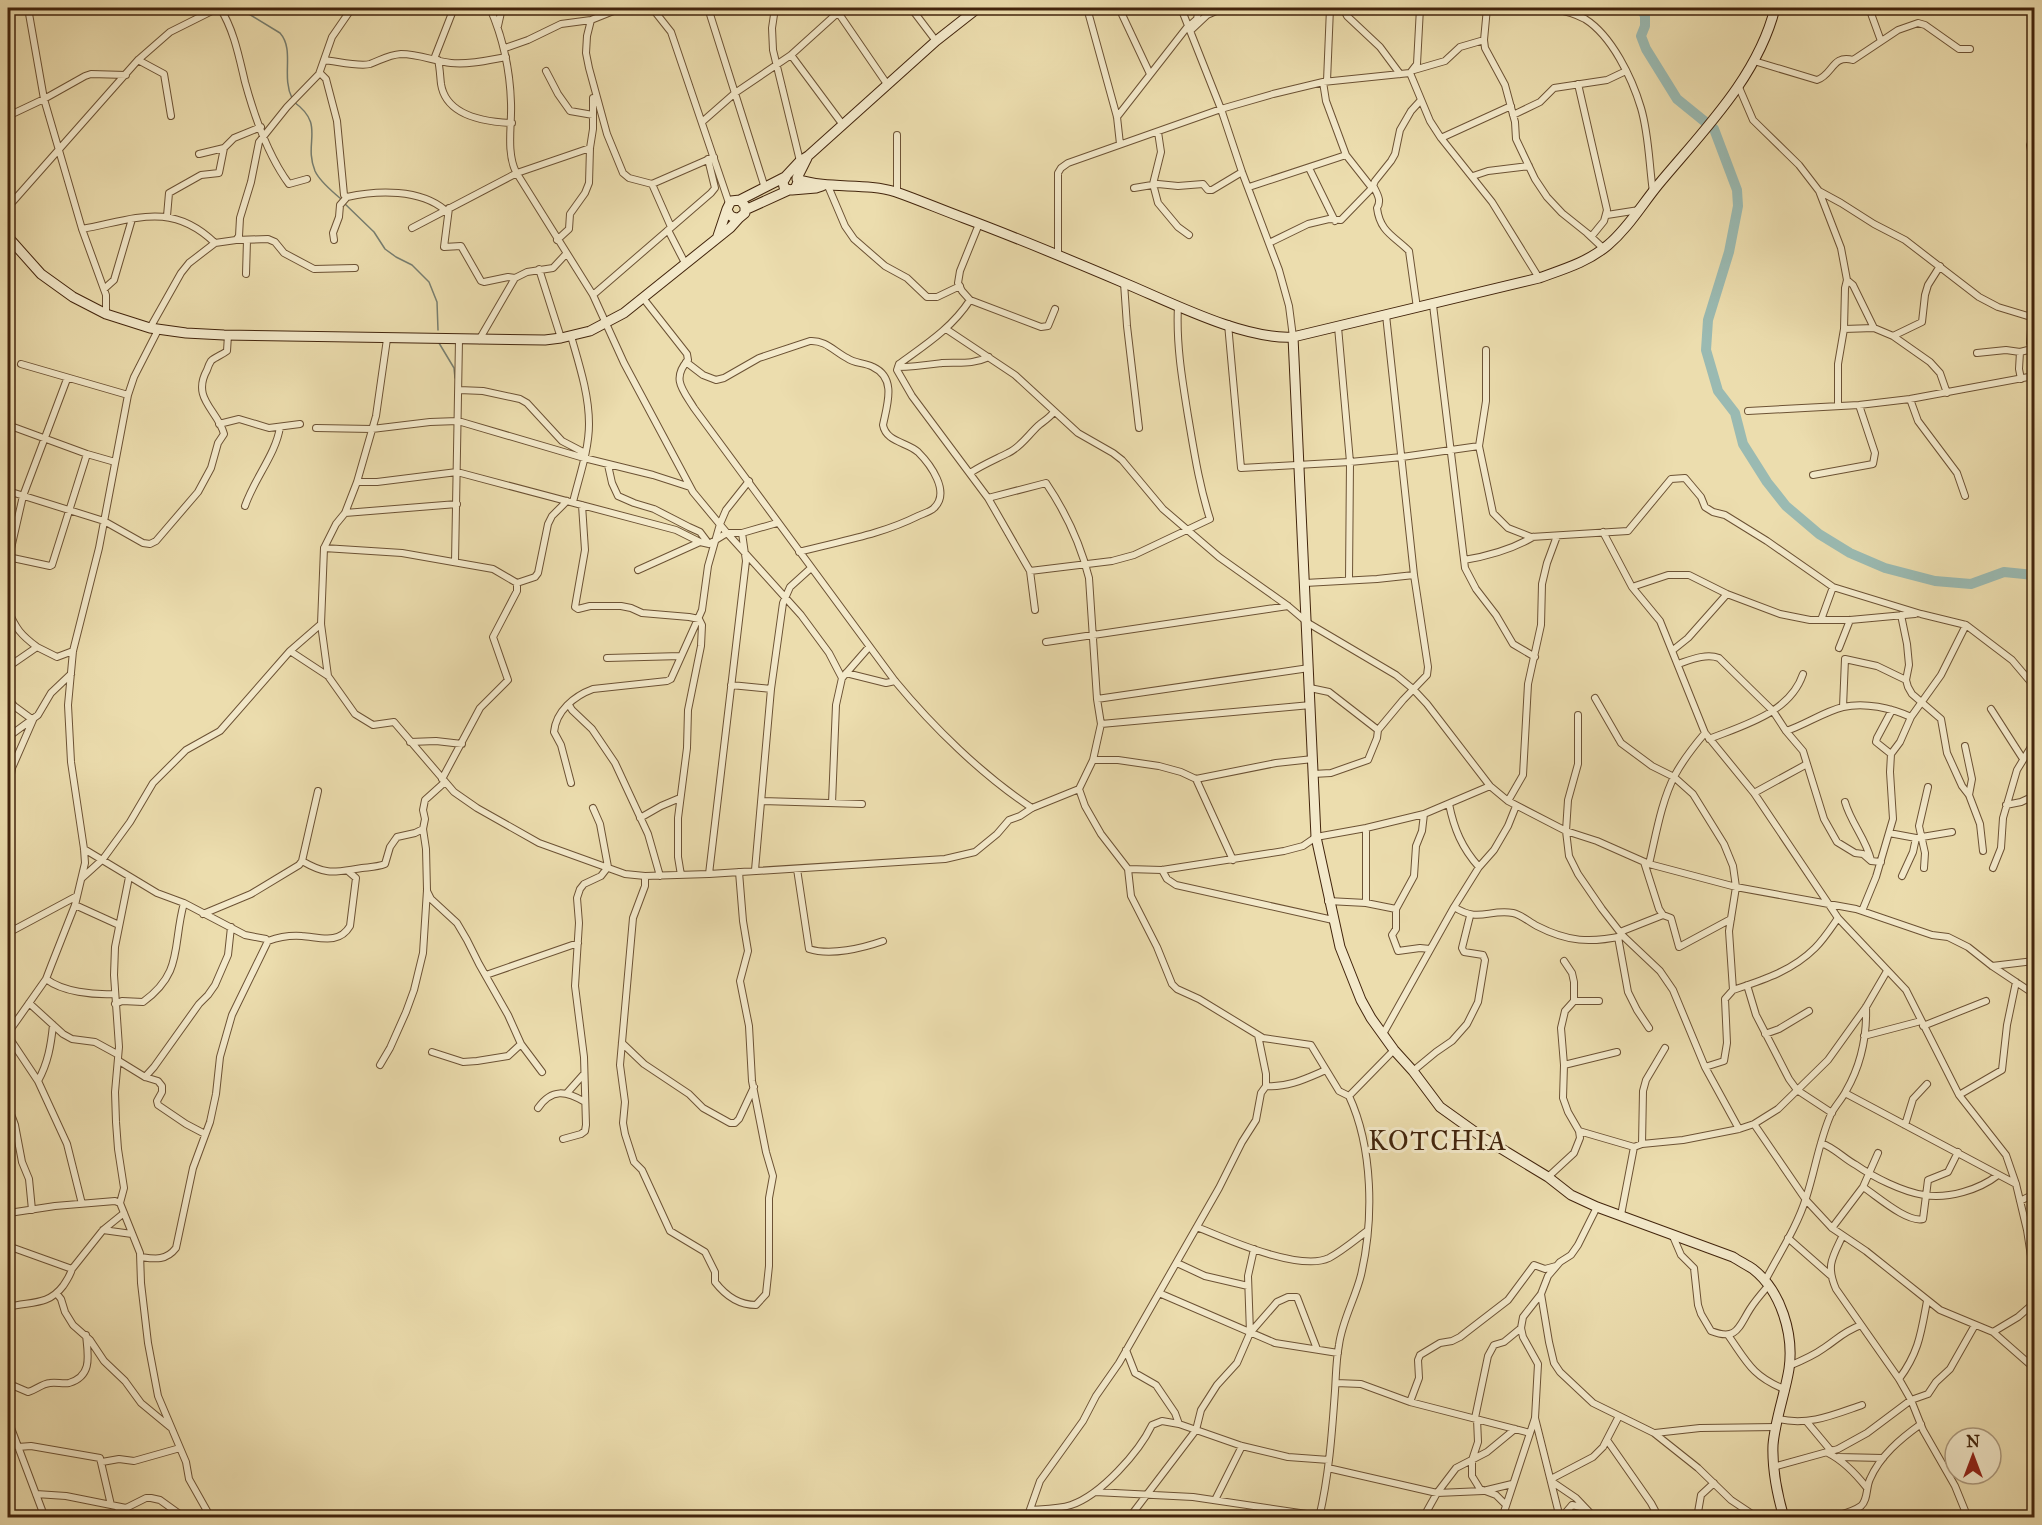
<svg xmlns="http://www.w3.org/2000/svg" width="2042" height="1525" viewBox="0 0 2042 1525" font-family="'IM FELL Great Primer',serif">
<rect width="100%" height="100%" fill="#ecddae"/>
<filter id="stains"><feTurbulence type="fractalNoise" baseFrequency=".00333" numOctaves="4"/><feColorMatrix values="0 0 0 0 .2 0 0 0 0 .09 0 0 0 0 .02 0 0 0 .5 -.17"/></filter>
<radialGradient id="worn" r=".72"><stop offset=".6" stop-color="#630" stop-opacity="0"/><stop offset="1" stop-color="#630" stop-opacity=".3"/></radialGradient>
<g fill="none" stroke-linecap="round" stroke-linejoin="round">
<path stroke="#777e70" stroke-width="1.5" d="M239,8L280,33C295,50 281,76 292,98
M294,102C326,125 303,142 315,171C320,182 332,191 341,199
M344,203L374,232L385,249L396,257L412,265L429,282L437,302L438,330
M439,343L454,368L455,378"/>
<path stroke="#9abab2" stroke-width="10" d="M1641,8L1645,16V26L1641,36L1646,49L1677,99L1714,129L1737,190L1738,206L1729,252L1708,320L1706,350L1718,391L1735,413L1743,444L1767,482L1786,506L1819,534L1850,553L1885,568L1935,581L1971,584L2004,572L2034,575"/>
<defs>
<path id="street" d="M28,8L44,99L82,229L106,295V314
M220,8C234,30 239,57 245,82C254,115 269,157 289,184L307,179
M490,8C503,38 510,69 511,103C512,124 506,152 516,172L593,295L624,363L693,492L727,533L801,615L829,653L842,678
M652,8L671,32L729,203
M708,8L765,188
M775,8L772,28L773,50L800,161
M835,8L887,84
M911,8L936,41
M1087,8L1117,117L1120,144
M1119,8L1150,74
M1181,8L1221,109L1242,172L1279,270L1289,306L1293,337
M1343,8L1347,16L1380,47L1400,74
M1487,8L1484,40L1485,48L1505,85L1515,122L1516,139L1525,158L1535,179L1547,197L1562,213L1587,233L1603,248
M1550,8C1561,10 1574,13 1585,19C1612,36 1632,78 1641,108C1649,135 1649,164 1653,192
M1869,8L1881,41
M8,9L15,8
M591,20L587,36L586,53L589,68L607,134L623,173L629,178L652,184L714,157
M498,26L502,8
M1188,27L1197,19L1199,8
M1190,31L1207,15L1223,8
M505,48L528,40L561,24L591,20L621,8
M791,55L843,125
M434,59L452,13L457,8
M138,60L164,74L171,116
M324,60C336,61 359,67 370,64C381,60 388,55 401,54C419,54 434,61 451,63C469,65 489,60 506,57
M438,60C440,68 440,76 441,84C446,116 486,122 512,123
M1754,61L1817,80C1833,75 1832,54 1853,60L1898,30L1918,23L1925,25L1959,49H1970
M1414,70L1445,61L1460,47L1484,40
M546,71L558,94L570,111L593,115
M320,73L326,79L337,121L344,195L347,197C378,190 420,189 445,210
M1410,73L1430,121L1441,138L1492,202L1539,278
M1327,81L1330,8
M1323,82L1326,101L1346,155L1372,188
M1578,84L1607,210L1604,221L1591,237
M1738,85L1753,120L1799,165L1819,191L1841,248L1847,280L1845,288L1844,329L1838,364V406
M1513,115L1540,102L1554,88L1607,80L1626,71
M8,116L44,99L85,76L91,74L126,75
M1117,117L1188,26
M702,122L735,93L791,55L843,8
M2034,126L2032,129L2034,136L2030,145L2034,168
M1158,132L1161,152L1153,184L1158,203L1178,227L1189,235
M897,135V193
M1441,138L1511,106
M199,154L224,148L234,138L261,127
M1309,168L1335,221
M1473,176L1488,171L1529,166
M652,184L671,227
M1373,185C1377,194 1382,200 1377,208C1380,232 1394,236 1409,251L1417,308
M828,186L845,226L854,239L885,266L907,278L927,297H937L960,286
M1249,187L1346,155
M1134,188L1158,184L1178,186L1203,184L1208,190H1212L1242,172
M1819,191L1841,203L1874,224L1905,240L1979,297L1998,307L2034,318
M8,207L138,60L170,32L218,8
M449,208L444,247L461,246L481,281L484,282L508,277L515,278
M1607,215L1639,210
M167,216L169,193L201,175L219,173L224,148
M979,224L960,271L958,283L962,291L970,300L1041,327L1048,326L1055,309
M412,228L517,173L590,148
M82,229C136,219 171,201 215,243
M668,230L685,263
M236,240L268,239L275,242L284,253L314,269L355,268
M334,240L333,233L339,217L340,205L347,197
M557,240L569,229L570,214L585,193L589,183L590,148L593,129V98
M1269,243L1308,224L1329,219L1341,220L1372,188L1375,181L1391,161L1395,154L1400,130L1411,111L1421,100
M1058,256V173L1061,168L1068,163L1221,109L1273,94L1323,82L1410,73L1417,64L1420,8
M539,269L561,338
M246,274L247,240
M1847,280L1853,285L1874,328
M1124,283L1127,326L1139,428
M104,289L114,280L132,219
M593,295L711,193L715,188L708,159
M643,298L687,354L688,360C671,379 683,390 694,408L895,681C933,727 982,775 1032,808
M970,300C952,328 925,345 899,364L897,370L912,396L988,498L1030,571L1035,610
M1433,305L1465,568L1476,589L1496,615L1513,644L1535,657
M2032,317L2030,343L2034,351
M1228,324L1241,468L1350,462L1402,457L1479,446
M1338,327L1350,462L1349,580
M150,328L181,273L189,263L215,243L236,240L239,236L240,218L251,182L259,142L287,107L319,74L332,37L352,8
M946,329L1015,375L1078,433L1113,453L1122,460L1163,509L1219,557L1288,606L1308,623L1396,675L1413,689L1427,704L1490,786L1508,801L1566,831L1597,841L1649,864L1736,887L1856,909L1932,935L1948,937L1968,947L1992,966L2034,994
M1844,329L1874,328L1893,336L1930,362L1940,373L1947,393
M571,336C579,364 589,394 589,424C589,450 579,477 573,502
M1893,336L1922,322L1925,295L1928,285L1940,266
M479,340L515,278L527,272L553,268L566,254
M1486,350V401L1479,446L1493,513L1508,528L1531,537L1628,531L1671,479L1685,478L1701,497L1705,507L1713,512L1725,515L1767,541L1833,587L1921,614L1966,625L2012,660L2034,686
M2020,352L2019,369L2021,379
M1977,353L2006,350L2020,352L2032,349
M686,362L703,375L716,380L724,378L759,358L810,341C825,340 834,351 847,358C855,364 864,362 873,367C897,378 887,405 883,425C886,442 907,442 918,452C930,464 951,492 934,508C930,512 922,514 918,516C880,535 840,541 799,552
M21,364L128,395
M898,367C913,367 927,365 942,363C960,362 971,365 989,357
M459,390L483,391L520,399L527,403L562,441L585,453
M1910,399L1918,421L1957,473L1965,496
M1748,411L1859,405L1910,399L2034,376
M219,424L239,419L269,428L300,424
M8,425L87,454L115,462
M316,428L372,429L430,422L458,421L584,458L653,475L690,487
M608,465L612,483L618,496L634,503L654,509L689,527L700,532L709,544
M970,473C982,465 994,460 1008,453C1021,447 1028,435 1039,425C1044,421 1049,418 1053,413
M1813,475L1873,464L1875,453L1859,405
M357,482H377L457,472L676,530L700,542L709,544L727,533H742L777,523
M8,491L104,521L143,543L150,544L156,541L198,492L211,468L218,443L224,434C218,410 191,399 207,370C208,367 209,364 211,361C215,357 222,355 227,351L228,335
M582,505L585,550L575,607L578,609L590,606H621L631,608L642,613L689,617L699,619L702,625L701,646L688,710L687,748L678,818V857L681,875
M245,506C254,479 276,454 280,427
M345,513L457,504
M1603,532L1632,587L1660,621L1705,733L1754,793L1838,918L1906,990L1959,1095L2006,1155L2016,1184L2027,1230L2034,1276
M324,548L402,553L493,569L517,583
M8,557L50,566L52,565L87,454
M9,557L23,496L67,379
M1464,560C1489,556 1511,550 1533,537
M455,562L459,340
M638,570L700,542
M1030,571L1112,561L1134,555L1210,519C1199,485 1194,451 1188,416C1182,379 1176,343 1178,306
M517,583L535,577L538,573L548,524L552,516L567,501
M1305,583L1377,579L1414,575
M1632,587L1668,575H1689L1727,594L1780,614L1810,620H1850L1915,614
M8,610C16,629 21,635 37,647
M1901,615L1907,644L1909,665L1906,680L1908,687L1912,694L1941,719L1947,753L1962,786L1969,795L1980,824L1983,851
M1821,620L1833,587
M1046,642L1288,606
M1839,648L1850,620
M1673,650L1688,638L1727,594
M290,651L328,676L355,714L373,725L394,722L454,792L477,808L539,843L625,874L645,876L709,874L945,859L975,852L997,834L1009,820L1020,816L1032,808L1079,789L1093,760L1101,724L1097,699L1089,578C1081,546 1065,511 1046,483L988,498
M607,658L681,656
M1678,664C1690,660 1706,653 1719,658L1773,711L1786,731L1803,751L1824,819L1837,842L1855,853L1863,854L1871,861L1881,862
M8,667L37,647L57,657L73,651
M846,673L886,683L895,681
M328,676L321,624L324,548L336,524L345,513L357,482L376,416L387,339
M731,685L771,689
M1310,688L1329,692L1378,730L1377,738L1368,760L1331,773L1313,774
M8,698L14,706L33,720
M1595,698L1621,743L1652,766L1674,777L1693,794L1724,844L1733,866L1736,887L1729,931L1733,990L1725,999L1727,1043L1724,1061L1705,1067
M1097,699L1309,668
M569,705L572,710L592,729L615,763L648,834L660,876
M1843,707L1845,659L1877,666L1906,680
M1991,709L2023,759
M1578,715V764L1568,800L1566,831L1569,856L1578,874L1602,909L1623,936L1660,971L1673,990L1705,1067L1739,1129
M1101,724L1311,705
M1378,730L1403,700L1427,675L1428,667L1414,575L1386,315
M1786,731C1805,725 1823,712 1843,707C1865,702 1891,708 1911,717
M8,737L38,715L51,693L71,674
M1709,739C1744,725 1790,713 1803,674
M410,742L436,741L462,744
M1965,746L1972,779L1969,795
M1891,754L1876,742L1877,738L1892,710
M1093,760H1118L1159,766L1181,772L1196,779L1276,763L1313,759
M442,779L480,708L508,680L493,637L517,591V583
M1196,779L1233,860
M571,783L561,745L554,732C556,711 574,696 593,689L667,681L671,679L702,610L708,566L720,524L726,510L749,481
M1079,789L1085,806L1101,834L1128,869L1131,896L1157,947L1172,984L1177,989L1199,999L1263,1038L1311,1045L1339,1091L1349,1096C1373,1148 1374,1219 1361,1275C1355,1299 1342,1321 1339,1345C1336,1360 1336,1376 1335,1391C1332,1433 1329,1476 1319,1518
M1754,793L1807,764
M762,801L862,804
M1508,801L1523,775L1528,684L1541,625L1542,584L1547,563L1557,536
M1845,802C1851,823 1866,839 1871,860
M832,803L836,705L842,678L869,647
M1449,804C1454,829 1462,848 1479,867
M2006,805L2021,802L2034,796
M1424,814L1422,831L1416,846L1414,876L1396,909V929L1392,935L1398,951L1420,948L1430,949
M640,818L661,806L680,798
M8,824L9,820L8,792L12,768L33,720
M1366,828V903
M1889,833L1916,838L1952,832
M84,849L157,893L184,903L245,935L266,939L268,941C279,937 290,935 302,936C319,937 339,945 350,926L356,878L348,871
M302,861C328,876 334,872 362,868C370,867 377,867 385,864L390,847L397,837L415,833L423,829
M1644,862L1659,909L1663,915L1671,918L1679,947L1731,919
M1649,864C1656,835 1661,802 1675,775C1683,760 1694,746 1705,733
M1924,868L1925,853L1919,826L1928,787
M1993,868L2001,848L2003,818L2017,770L2034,742
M797,869L809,949C831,956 863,948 883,941
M1128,869L1162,870L1284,851L1303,846L1316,837L1366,828L1424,814L1490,786
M755,870L771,689L783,603L790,587L811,568
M1162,870L1167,879L1176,885L1333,920
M709,874L746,561L742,533
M645,876V886L633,918L620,1065L625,1102L623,1123L625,1134L634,1162L642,1170L670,1231L705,1252L715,1272V1282C725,1295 739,1305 756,1305L766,1294L769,1266V1198L773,1176L766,1152L752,1081L749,1026L740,981L748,951L743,921L739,872
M1902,876L1913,852L1916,838
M129,877L115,947L114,975L119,1047L115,1092L116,1122L118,1149L124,1188L120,1203L140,1253L141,1283L148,1343L158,1396L186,1462L189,1479L211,1518
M82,878L103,859L130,822L153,783L186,750L220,731L290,651L321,624
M427,891L431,899L457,923L467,940L479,964L508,1015L521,1044L542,1072
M1328,901L1366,903L1396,909
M75,905L119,925
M1454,907C1479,923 1488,909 1513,913C1522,915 1529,922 1537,926C1568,942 1590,943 1623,936
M1862,911L1876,877L1893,819L1890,772L1891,754L1900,742L1911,717L1941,675L1966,625
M203,914L251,894L299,865L302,861L318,791
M1620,932L1663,915
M8,933L77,896
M1618,937L1628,992L1637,1010L1649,1028
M1992,966L2034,961
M486,975L578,943
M46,979C63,992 93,995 115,994
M1747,985L1756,1015L1789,1079L1797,1090L1832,1113
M1733,990C1763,980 1792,971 1815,948C1824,939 1831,928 1838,918
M1574,1001H1599
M29,1003L63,1034L72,1039L95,1042L117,1054
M115,1004L122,1001L143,1002C184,972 172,946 184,903
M1923,1026L1986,1001
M8,1033L46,979L51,966L75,905L85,863L84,849L71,762L68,705L73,651L99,548L128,395L134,377L158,330
M1383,1034L1454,907L1479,867L1494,850L1508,826L1516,806
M1765,1034L1779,1029L1809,1011
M8,1036L38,1081L67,1144L82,1204
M1864,1036L1921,1021
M622,1043L644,1064L689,1094L703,1108L730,1123H735L739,1119L754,1087
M432,1052L463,1062L477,1061L508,1056L521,1044
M119,1061L145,1077L158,1081L162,1086V1092L157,1101L158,1105L186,1124L205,1134
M380,1065L390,1048L406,1012L414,990L423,953L427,890L426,849L423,829L425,819L423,810L425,800L445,782
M1564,1065L1617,1052
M1413,1071L1436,1052L1452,1041L1467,1024L1478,1002L1485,960L1483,955L1464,952L1462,948L1470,916
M145,1077L154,1067L199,1004L208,995L215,985L228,955L231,927
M38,1081C48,1063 51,1045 53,1025
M1266,1086C1288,1088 1307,1078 1326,1070
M567,1093L583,1075
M1845,1093L2016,1184
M1959,1095L2002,1070L2007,1025L2016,982
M1349,1096L1394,1050
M8,1106L15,1125L22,1162L29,1179L32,1210
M538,1108C552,1088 566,1091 585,1102
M1754,1124L1806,1200L1832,1228L1866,1251L1940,1310L1993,1332L2034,1368
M1905,1125L1913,1099L1927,1084
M1579,1131L1634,1147
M563,1139L581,1134L585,1131L586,1125L584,1057L575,986L579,923L577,898L580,889L584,884L601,876L608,867L600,824L593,808
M1821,1143C1835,1148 1843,1158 1856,1165C1873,1177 1903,1192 1924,1195C1948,1199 1979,1190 1998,1175
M1642,1144L1643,1091L1646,1080L1665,1048
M1548,1177L1574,1153L1580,1138L1579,1131L1568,1112L1563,1098L1564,1065L1561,1028L1565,1011L1574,1001V982L1572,973L1564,961
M1863,1187C1877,1196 1907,1223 1923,1219L1928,1180L1948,1172L1958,1152
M2020,1201L2034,1194
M8,1206L10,1223L8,1246
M9,1213L55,1206L115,1201L120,1203
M1621,1215L1634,1147L1642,1144L1683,1140L1739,1129L1754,1124L1778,1109L1828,1060L1866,1007L1887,971
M1197,1227C1226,1239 1300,1272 1329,1258C1342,1251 1355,1240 1367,1231
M1832,1228L1863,1187L1878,1153
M103,1230L132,1234
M1672,1234L1681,1255L1694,1268L1698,1305L1701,1314L1711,1331C1737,1341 1738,1328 1750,1309C1755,1301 1762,1293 1768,1286
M1842,1237C1832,1258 1826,1266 1836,1289L1899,1379L1911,1400L1923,1430L1955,1486L1968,1518
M1788,1238L1830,1275
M8,1246L72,1269
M141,1257C155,1259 166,1261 176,1248L193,1168L210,1122L216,1094L220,1057L232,1015L268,941
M1177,1263L1205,1276L1248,1286
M1765,1281C1779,1254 1797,1227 1806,1198C1815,1171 1819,1141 1831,1114C1835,1106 1842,1099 1846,1091C1861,1065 1867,1037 1866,1007
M1159,1293L1275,1343L1338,1353
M57,1294L61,1299L65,1312L73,1325L90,1340L104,1361L125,1381L141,1403L170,1427
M1541,1294L1549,1342L1554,1363L1560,1372L1593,1403L1654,1433L1698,1468L1731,1500L1758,1518
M8,1307C30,1301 48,1306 63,1286C67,1280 70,1276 72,1269L103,1230L124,1213
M1993,1332L2018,1317L2034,1303
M1250,1333L1248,1276L1254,1249
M1728,1335C1747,1362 1752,1376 1784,1389
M1126,1350L1135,1373L1156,1385L1175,1413L1179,1424
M1789,1366C1801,1361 1813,1356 1824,1348C1839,1338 1843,1332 1861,1325
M1899,1379C1919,1352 1921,1333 1927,1301
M1336,1383L1361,1384L1410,1402L1530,1433
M8,1387L14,1386L28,1392C36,1390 41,1384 50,1383C56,1382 63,1384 69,1383C93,1376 88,1355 86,1335
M1410,1402L1419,1378L1418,1360L1420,1355L1440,1343L1452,1341L1460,1337L1508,1300L1534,1265L1545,1269L1556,1266
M1475,1418L1488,1356L1494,1345L1504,1342L1521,1328
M1535,1418L1560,1518
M1477,1419L1478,1442L1472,1460V1476L1480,1489L1496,1495L1506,1505
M1778,1419C1809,1426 1833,1415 1862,1405
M8,1420L45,1518
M1807,1422L1832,1452
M1655,1433L1700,1428L1777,1427
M1607,1440L1651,1503L1659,1518
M18,1447L31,1446L100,1458L111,1505
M1828,1453C1844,1461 1856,1474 1867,1488
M1838,1457L1883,1458
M102,1462L119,1459L134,1461L180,1448
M1773,1467L1838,1449L1867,1433L1911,1400L1928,1394L1936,1382L1950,1369L1975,1325
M1328,1468L1437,1493L1483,1491L1512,1484
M1551,1479L1593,1457L1603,1447L1619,1416
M1551,1481L1576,1498L1595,1518
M1095,1492L1193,1497L1320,1516
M36,1494L66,1496L126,1508L146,1498H151L160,1500L185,1518
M1215,1500L1242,1446
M117,1507L131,1518
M1030,1510C1043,1509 1059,1509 1071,1505C1101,1495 1139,1452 1152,1425L1162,1421L1179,1424L1242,1446L1288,1457L1329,1460
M1027,1518L1040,1481L1083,1421L1096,1396L1119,1363L1219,1188L1242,1142L1256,1120L1261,1093L1266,1086V1074L1258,1035
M1129,1518L1196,1430L1201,1410L1217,1385L1237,1363L1250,1333L1277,1302L1288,1297H1297L1317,1349
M1423,1518L1437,1493L1456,1468L1487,1452L1515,1429
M1502,1518L1535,1418L1538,1364L1523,1337L1521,1328L1523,1317L1541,1294L1548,1276L1560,1262L1571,1255L1578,1245L1597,1207
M1561,1518L1572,1505L1585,1508
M1697,1518L1701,1495L1714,1483
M1830,1518C1839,1515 1853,1512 1861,1506C1868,1500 1866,1487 1870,1479C1880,1456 1900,1439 1921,1424
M2032,1518L2034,1502"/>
<path id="secondary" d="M786,176L800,161L808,156L936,41L978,8
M786,177L783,182L784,187L789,190L795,189L798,182L797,178L807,158
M797,179C829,190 864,182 896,192C919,200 942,210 964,218C1020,239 1075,262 1129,285C1174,304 1245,340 1293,337L1539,278C1564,269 1588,262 1608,245C1628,228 1641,206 1658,185C1702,132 1758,77 1775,8
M792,190L816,188L822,186
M740,200L745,206V213L739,218C732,218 729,216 727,209L731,201L740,200L785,177
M745,210L789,190
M718,236L727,209
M8,237L41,274L73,297L106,314L150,328L186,333L224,335L545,340L561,338L590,331L624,313L730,228L739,218
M1293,337L1316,837L1340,947L1361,1000L1371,1018L1394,1050L1413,1071L1440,1107L1482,1137L1548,1177L1571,1195L1597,1207L1733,1257C1739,1261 1747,1265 1753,1269C1781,1291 1794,1334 1789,1369C1785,1394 1775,1420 1773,1445C1772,1470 1777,1494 1784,1518"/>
</defs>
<use href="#street" stroke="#6c5234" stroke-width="8"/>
<use href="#secondary" stroke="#42240c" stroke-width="11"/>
<use href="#street" stroke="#f3e9ca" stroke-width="6"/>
<use href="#secondary" stroke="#f3e9ca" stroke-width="9"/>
</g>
<g text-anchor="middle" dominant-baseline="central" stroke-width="6" stroke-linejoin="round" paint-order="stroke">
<g font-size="27" letter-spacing="1.5" fill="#42240c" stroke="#f3e9ca">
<text x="1438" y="1140">KOTCHIA</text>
</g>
</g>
<rect width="2042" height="1525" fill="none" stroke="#ecddae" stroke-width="30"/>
<rect x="9" y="9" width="2024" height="1507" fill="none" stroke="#42240c" stroke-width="3"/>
<rect x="15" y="15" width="2012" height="1495" fill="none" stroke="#42240c" stroke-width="1.5"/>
<g transform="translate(1973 1456)"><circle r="28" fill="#f3e9ca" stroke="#ac9a7e" stroke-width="1.5"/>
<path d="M0-4.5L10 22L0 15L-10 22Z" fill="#8f2418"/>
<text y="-9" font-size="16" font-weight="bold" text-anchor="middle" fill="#42240c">N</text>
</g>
<rect width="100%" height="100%" filter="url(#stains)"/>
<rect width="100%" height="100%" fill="url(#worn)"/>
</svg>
